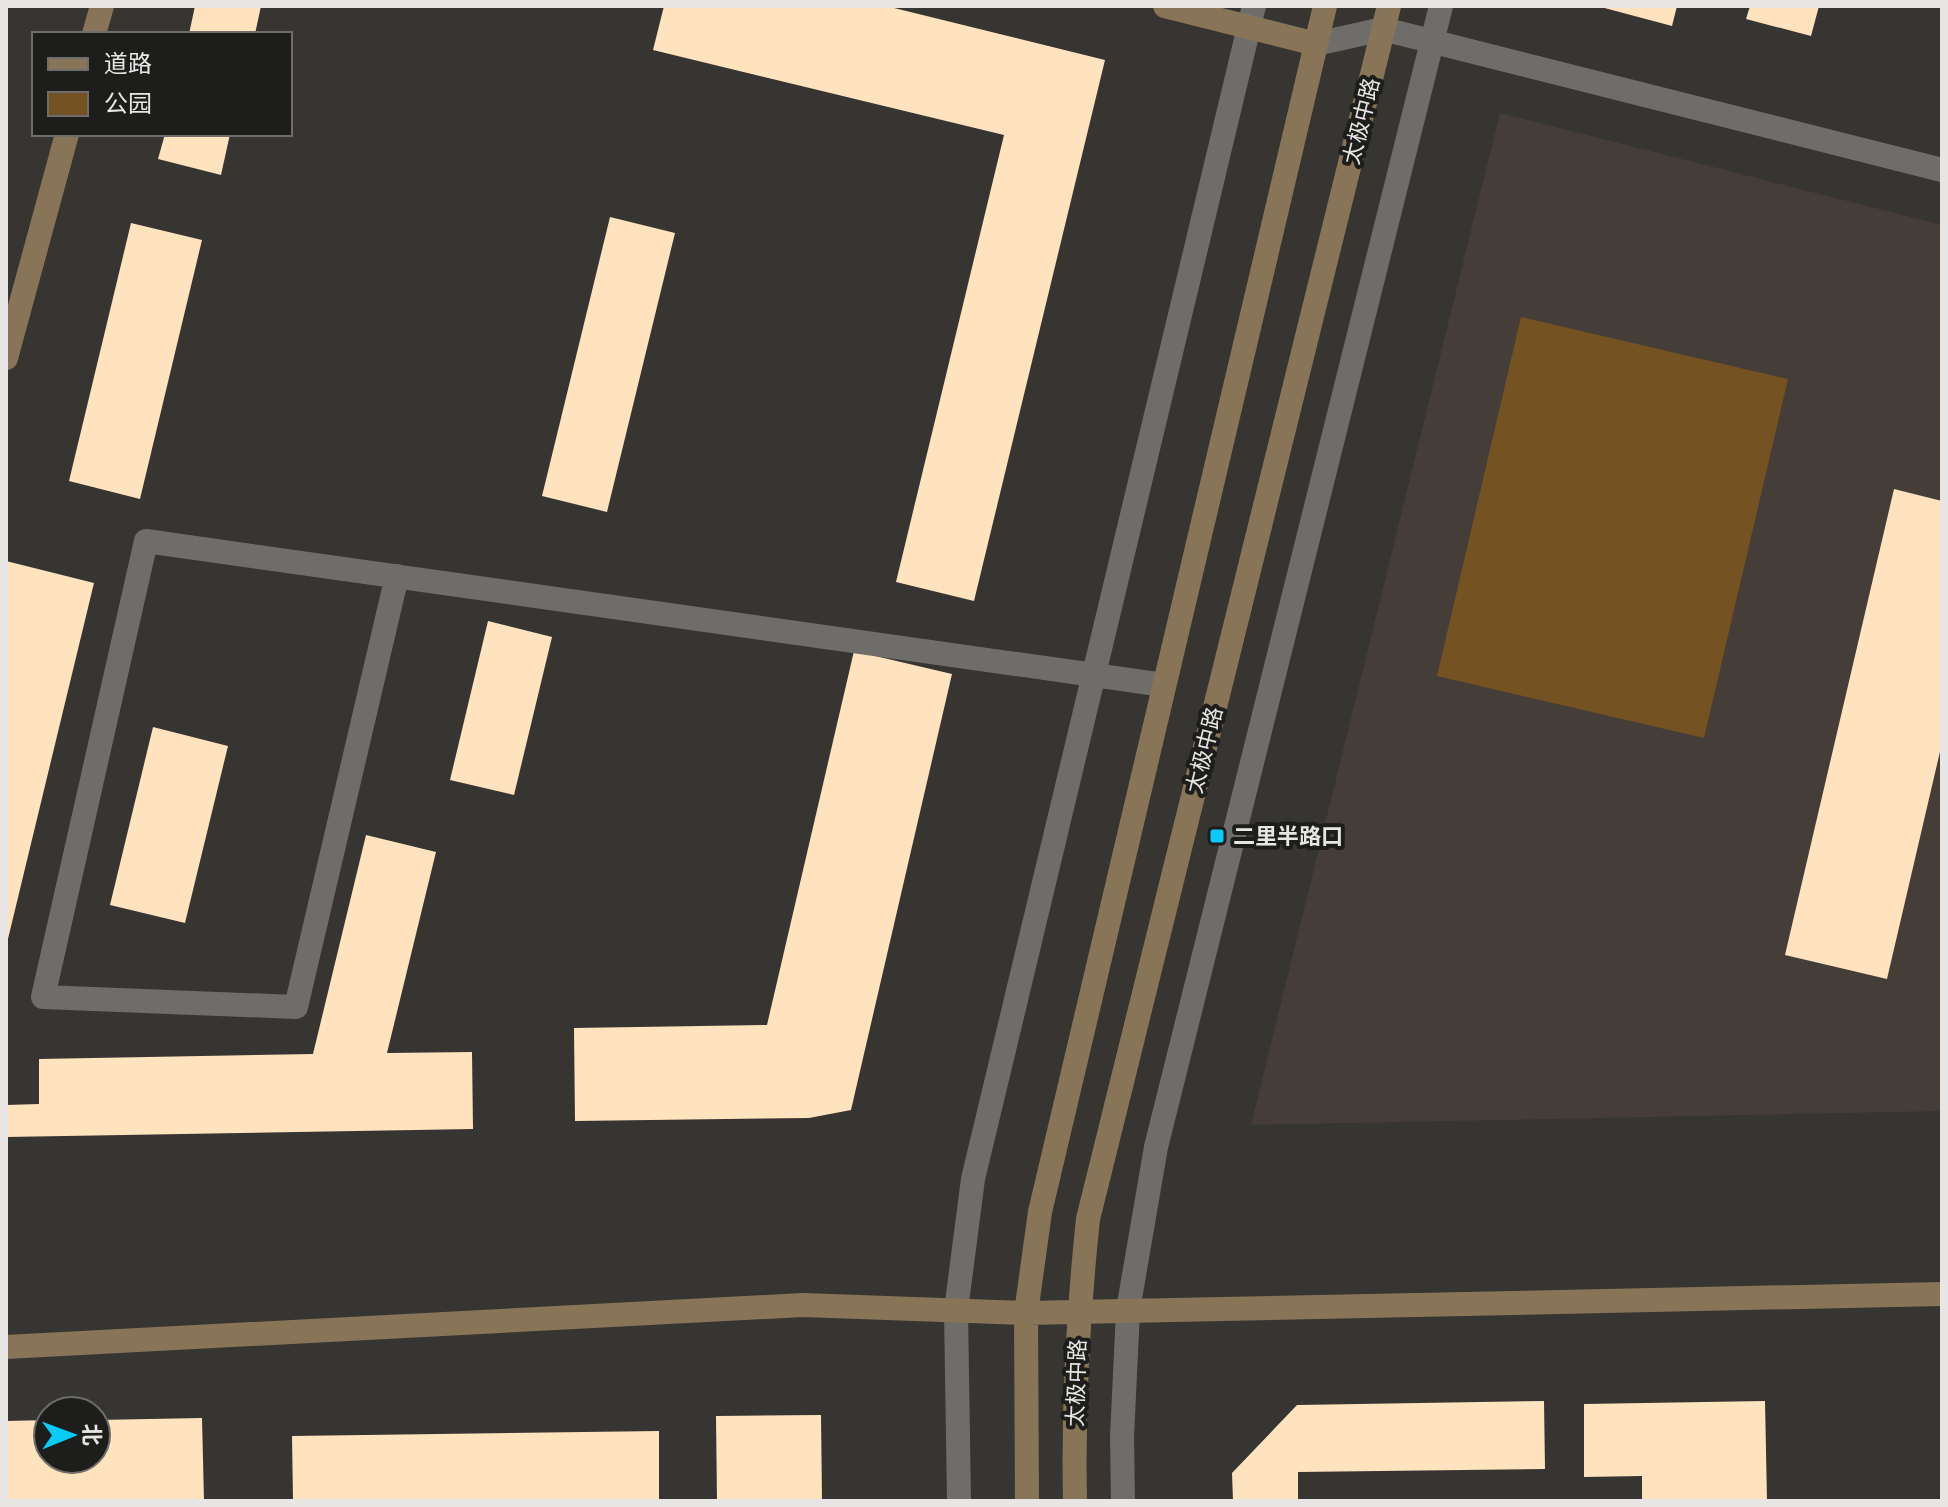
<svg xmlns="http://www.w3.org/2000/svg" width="1948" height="1507" viewBox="0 0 1948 1507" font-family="'PT Sans Narrow','Noto Sans SC',sans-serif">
<rect width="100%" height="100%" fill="#373532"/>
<path fill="#453e38" d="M1500,113L1942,225V1111L1251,1125Z"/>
<path fill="#755221" d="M1521,317L1788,379L1704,738L1437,676Z"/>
<path fill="#ffe2be" d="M195,6H261L255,34H189Z
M664,6H886L1105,60L974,601L896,582L1004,135L653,50Z
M1597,6H1677L1672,26Z
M1750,6H1819L1811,36L1746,19Z
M165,134H230L221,175L158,159Z
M610,217L675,233L607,512L542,496Z
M131,223L202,240L140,499L69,481Z
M1894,489L1942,501V743L1887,979L1785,955Z
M6,561L94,583L7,943H6Z
M488,621L552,637L514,795L450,780Z
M854,651L952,674L851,1110L809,1118L575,1121L574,1028L767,1025Z
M153,727L228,746L185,923L110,905Z
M366,835L436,852L387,1053L472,1052L473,1129L6,1137V1105L39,1104V1059L313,1054Z
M1544,1401L1545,1469L1298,1472V1501H1233L1232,1473L1297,1405Z
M1765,1401L1767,1501H1642V1476L1584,1477V1404Z
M821,1415L822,1501H717L716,1416Z
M202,1418L204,1501H6V1421L48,1420V1459H96V1420Z
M659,1431V1501H293L292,1436Z"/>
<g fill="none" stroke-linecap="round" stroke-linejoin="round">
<path stroke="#6f6d6a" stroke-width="24" d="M1316,44L1383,29L1942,170
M397,576L296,1007L43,997L146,541L1094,675L1164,685
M959,1501L956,1310L973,1179L1254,6
M1123,1501L1122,1437L1128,1310L1156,1147L1441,6"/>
<path stroke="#887558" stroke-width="24" d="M1165,6L1316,44
M94,34L102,6
M6,358L67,134
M6,1347L803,1305L1026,1313L1942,1294
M1027,1501L1026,1313L1040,1212L1325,6
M1075,1501C1073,1406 1078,1314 1088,1219L1389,6"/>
</g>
<rect fill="#08cbf9" stroke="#1d1d1b" stroke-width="3" x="1209" y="828" width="16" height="16" rx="4"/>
<g text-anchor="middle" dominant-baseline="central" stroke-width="8" stroke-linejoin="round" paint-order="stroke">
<g font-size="22" fill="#e8e6e5" stroke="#1d1d1b">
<text transform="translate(1361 121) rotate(-76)">太极中路</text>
<text transform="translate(1204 750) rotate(-76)">太极中路</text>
<text transform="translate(1076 1383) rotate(-88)">太极中路</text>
</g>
<g font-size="22" font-weight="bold" fill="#e8e6e5" stroke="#1d1d1b" text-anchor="start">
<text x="1233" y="836">二里半路口</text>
</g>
</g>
<rect width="1948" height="1507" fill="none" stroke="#e8e6e5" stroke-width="16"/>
<rect x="32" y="32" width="260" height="104" fill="#1d1d1b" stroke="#6e6d6c" stroke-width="2"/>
<rect x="48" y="58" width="40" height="12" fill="#887558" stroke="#6e6d6c" stroke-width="2"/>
<text x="104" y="72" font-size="24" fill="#e8e6e5">道路</text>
<rect x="48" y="92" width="40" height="24" fill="#755221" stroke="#6e6d6c" stroke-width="2"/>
<text x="104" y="112" font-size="24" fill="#e8e6e5">公园</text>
<g transform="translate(72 1435) rotate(89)"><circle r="38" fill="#1d1d1b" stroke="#6e6d6c" stroke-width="2"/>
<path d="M0-6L14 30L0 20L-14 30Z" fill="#08cbf9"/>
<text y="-12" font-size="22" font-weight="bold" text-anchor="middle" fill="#e8e6e5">北</text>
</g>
</svg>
